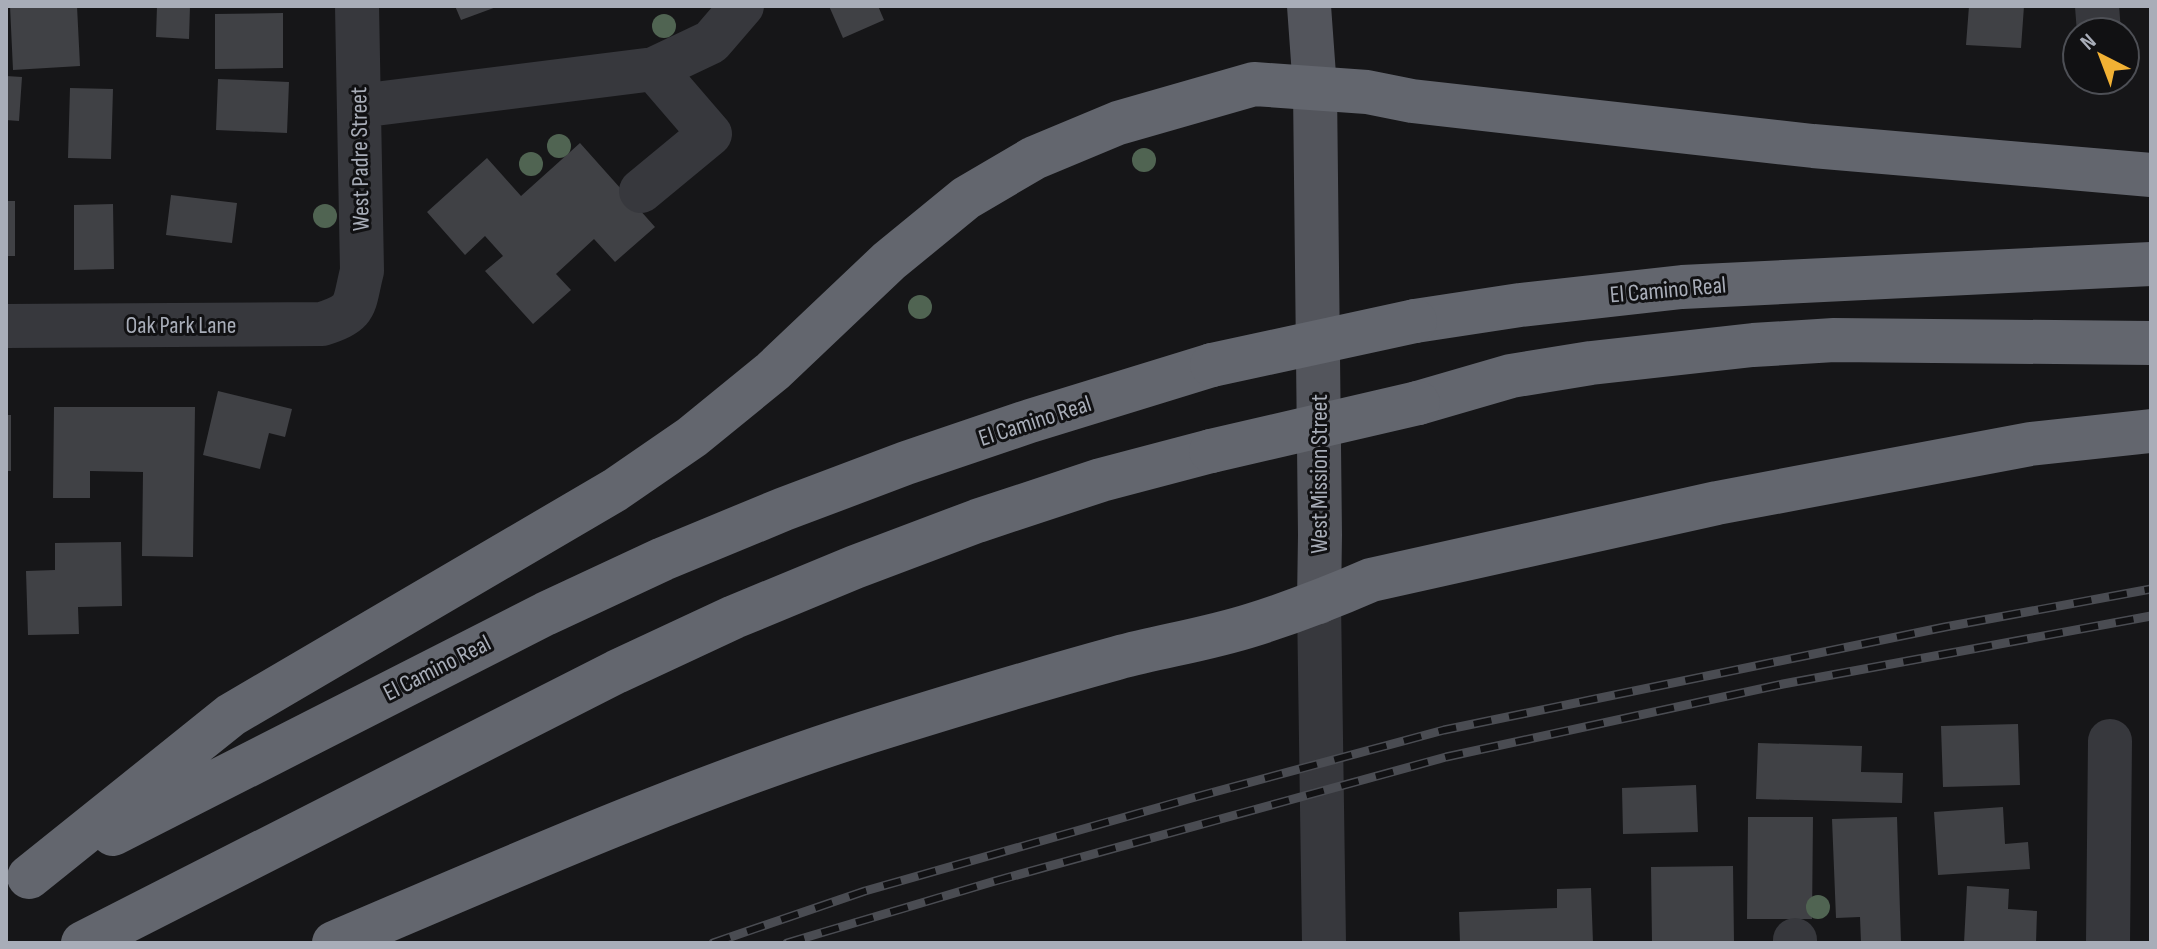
<svg xmlns="http://www.w3.org/2000/svg" width="2157" height="949" viewBox="0 0 2157 949" font-family="'Sofia Sans Condensed',sans-serif">
<rect width="100%" height="100%" fill="#161618"/>
<path fill="#404145" d="M10,6H77L80,66L13,70Z
M157,6H190L189,39L156,37Z
M455,6H499L461,20Z
M829,6H878L884,20L843,38Z
M1969,6H2024L2021,48L1966,45Z
M283,13V68L215,69V14Z
M6,76L22,77L19,121L6,120Z
M218,79L289,82L287,133L216,130Z
M70,88L113,89L111,159L68,158Z
M580,143L655,227L615,262L594,239L556,274L571,290L533,324L485,271L503,256L485,236L465,255L427,212L487,158L521,196Z
M171,195L237,203L232,243L166,235Z
M6,201H15V256H6Z
M113,204L114,269L74,270V205Z
M218,391L292,409L285,437L269,433L260,469L203,455Z
M54,407H195L193,557L142,556L143,472L90,471V498H53Z
M6,415H11V471H6Z
M121,542L122,606L78,607L79,634L28,635L26,571L55,570V543Z
M2018,724L2020,785L1943,787L1941,726Z
M1758,743L1862,746L1861,772L1903,773L1902,803L1756,799Z
M1696,785L1698,832L1623,834L1622,788Z
M2003,807L2005,844L2028,842L2030,869L1938,875L1934,812Z
M1748,817H1813L1812,919H1747Z
M1897,817L1901,943H1861L1860,917L1836,918L1832,819Z
M1733,866L1734,943H1652L1651,867Z
M1967,886L2009,889L2008,909L2037,911L2036,943H1964Z
M1591,888L1593,943H1460L1459,912L1557,908V889Z"/>
<g fill="none" stroke-linecap="round" stroke-linejoin="round">
<path stroke="#37383d" stroke-width="44" d="M2097,6L2099,32
M359,106L654,69L711,42L742,6
M641,191L710,134L654,69
M6,326L322,324C359,312 353,306 362,271L357,6
M1319,602L1324,943
M1795,943V940
M2108,943L2110,741"/>
<path stroke="#53555c" stroke-width="44" d="M1309,6L1315,89L1320,535L1319,602"/>
<path stroke="#63666e" stroke-width="44" d="M1415,321L1520,305L1682,287L2151,264
M1418,403L1511,376L1591,363L1753,345L1834,340L2151,343
M113,834L545,614L663,559L784,509L906,463L1030,421L1212,365
M29,877L231,715L615,490L692,437L773,371L889,261L966,198L1034,158L1118,123L1254,84L1367,92L1412,101L1813,146L2151,175
M83,943L616,672L734,617L855,567L977,521L1101,480L1211,451
M334,943C510,868 686,790 868,732C951,706 1033,681 1117,658C1162,646 1208,639 1252,625C1293,612 1332,597 1371,580L1717,503L2030,444L2151,431"/>
<defs>
<path id="rail" d="M713,943L865,891L1192,798L1444,730L1945,627L2151,589
M787,943L995,881L1446,757L1783,684L2151,616"/>
</defs>
<use href="#rail" stroke="#4a4c52" stroke-width="9"/>
<use href="#rail" stroke="#111113" stroke-width="6" stroke-dasharray="18" stroke-linecap="butt"/>
<path stroke="#63666e" stroke-width="44" d="M1212,365L1415,321
M1211,451L1418,403"/>
</g>
<g fill="#506452">
<circle cx="664" cy="26" r="12"/>
<circle cx="559" cy="146" r="12"/>
<circle cx="1144" cy="160" r="12"/>
<circle cx="531" cy="164" r="12"/>
<circle cx="325" cy="216" r="12"/>
<circle cx="920" cy="307" r="12"/>
<circle cx="1818" cy="907" r="12"/>
</g>
<g text-anchor="middle" dominant-baseline="central" stroke-width="6" stroke-linejoin="round" paint-order="stroke">
<g font-size="24" fill="#a8adb8" stroke="#111113">
<text transform="translate(360 159) rotate(-91)">West Padre Street</text>
<text transform="translate(1668 290) rotate(-5)">El Camino Real</text>
<text x="181" y="325">Oak Park Lane</text>
<text transform="translate(1035 421) rotate(-18)">El Camino Real</text>
<text transform="translate(1319 474) rotate(-90)">West Mission Street</text>
<text transform="translate(437 668) rotate(-27)">El Camino Real</text>
</g>
</g>
<rect width="2157" height="949" fill="none" stroke="#a8adb8" stroke-width="16"/>
<g transform="translate(2101 56) rotate(318)"><circle r="38" fill="#111113" stroke="#4d4f55" stroke-width="2"/>
<path d="M0-6L14 30L0 20L-14 30Z" fill="#f2b134"/>
<text y="-12" font-size="22" font-weight="bold" text-anchor="middle" fill="#a8adb8">N</text>
</g>
</svg>
